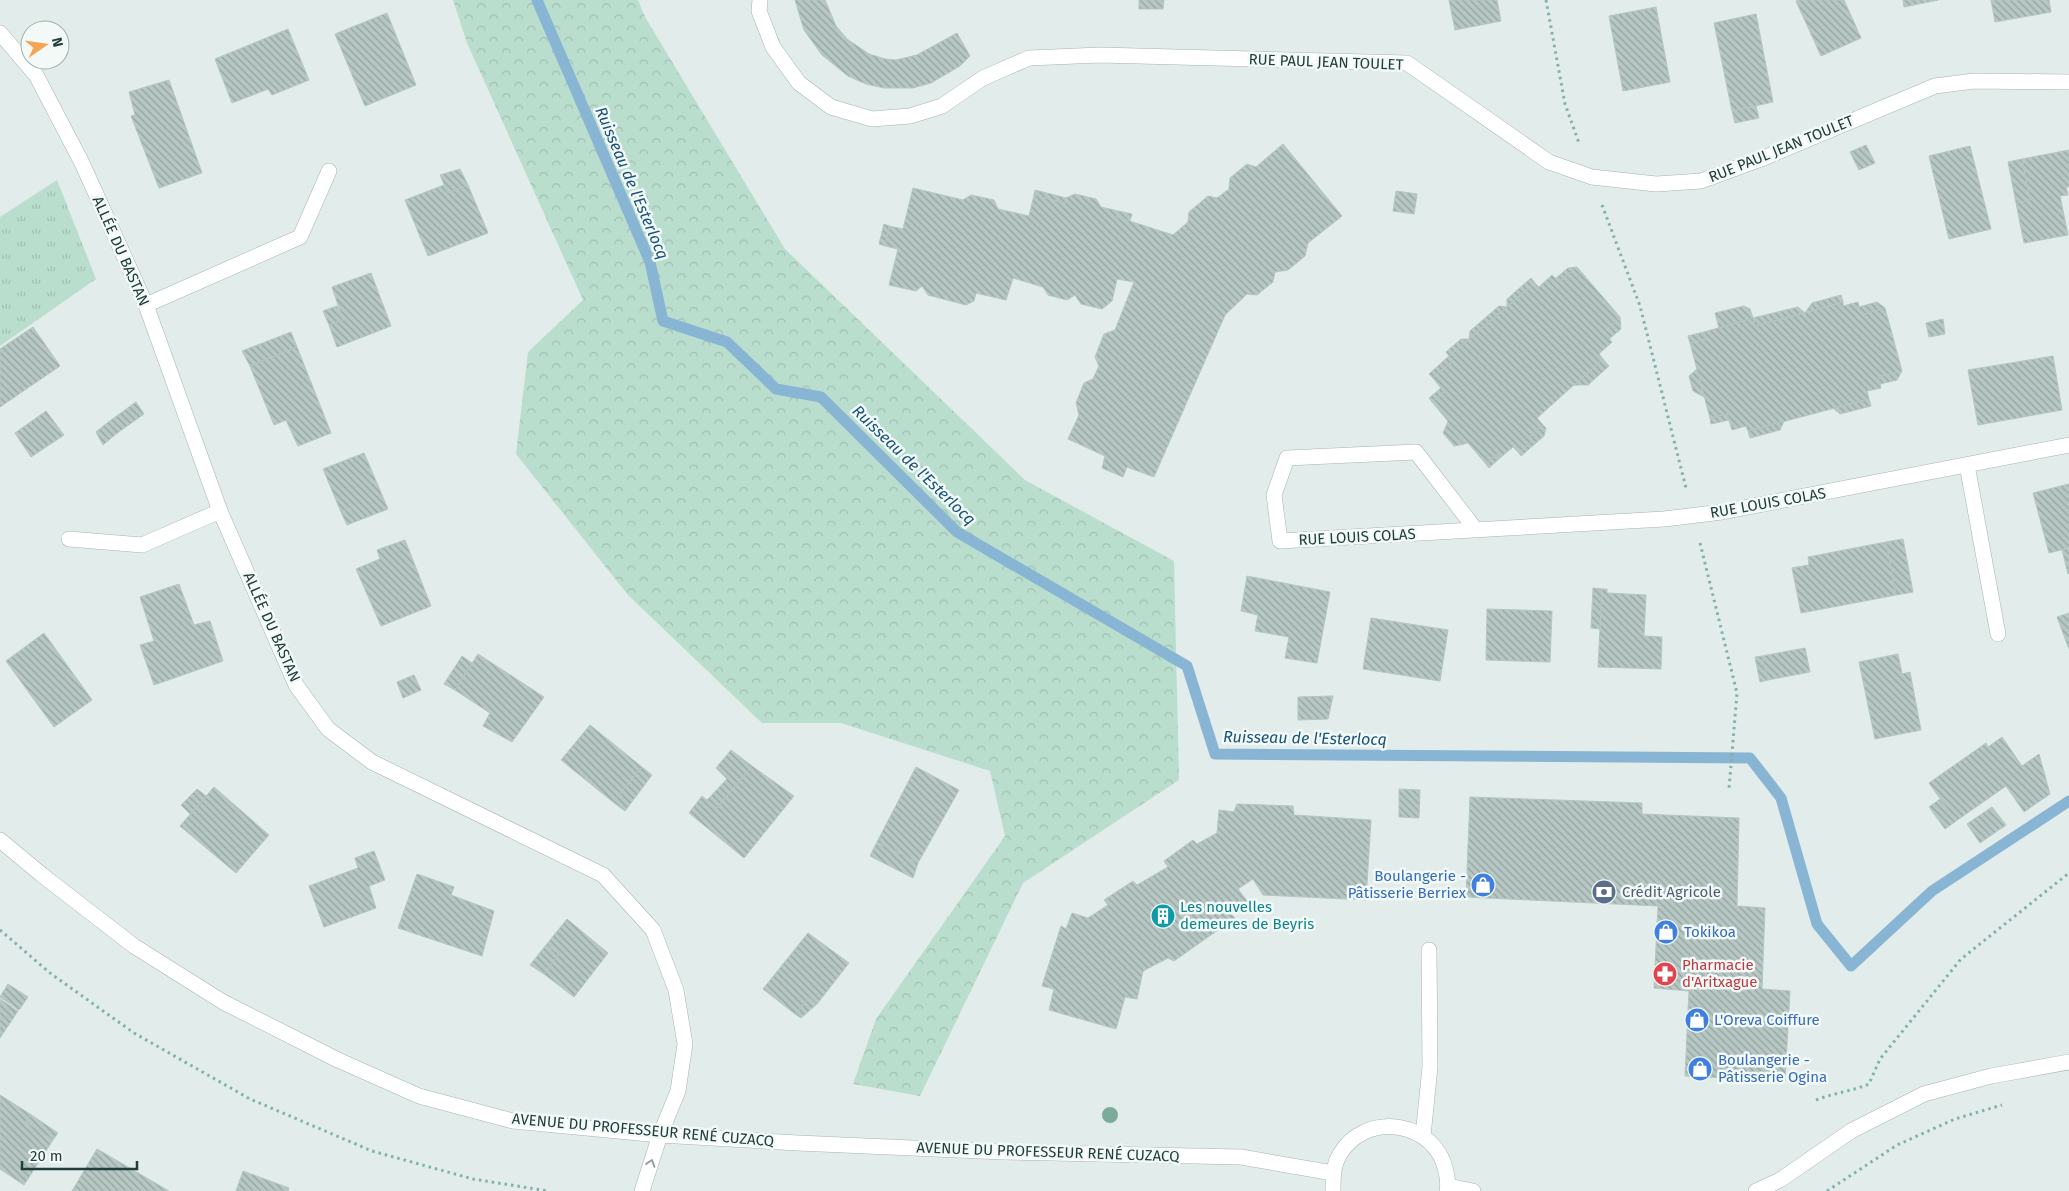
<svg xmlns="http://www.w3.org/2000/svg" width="2069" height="1191" viewBox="0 0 2069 1191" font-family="'Fira Sans',sans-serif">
<defs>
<pattern id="grass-tufts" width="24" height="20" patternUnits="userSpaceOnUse" patternTransform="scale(1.25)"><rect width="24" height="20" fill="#badecd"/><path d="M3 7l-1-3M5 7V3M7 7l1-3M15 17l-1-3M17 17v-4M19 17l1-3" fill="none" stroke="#a0c0b1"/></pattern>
<pattern id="forest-crowns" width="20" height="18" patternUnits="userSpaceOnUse" patternTransform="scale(1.25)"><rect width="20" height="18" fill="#badecd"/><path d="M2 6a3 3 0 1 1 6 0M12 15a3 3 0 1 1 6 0" fill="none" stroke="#a0c0b1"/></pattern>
<pattern id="building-back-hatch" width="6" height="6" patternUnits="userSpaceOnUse" patternTransform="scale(1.25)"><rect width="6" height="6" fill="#b7c7c4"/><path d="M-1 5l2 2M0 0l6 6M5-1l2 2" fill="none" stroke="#94a3a0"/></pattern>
</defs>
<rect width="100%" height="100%" fill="#e2ecea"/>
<path fill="url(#grass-tufts)" d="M57,180L96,279L0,346V217Z"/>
<path fill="url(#forest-crowns)" d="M453,0H638L645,17L785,249L1025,480L1174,561L1179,780L1023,883L920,1096L853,1084L876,1019L1005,836L990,771L841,723H762L628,595L516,454L528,352L583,300L467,43Z"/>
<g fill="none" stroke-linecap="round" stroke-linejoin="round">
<path stroke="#88b5d3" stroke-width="11" d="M537,0L650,262L663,321L727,342L776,389L821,397L957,532L1187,666L1215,754L1750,758L1781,798L1817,924L1851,966L1932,891L2069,801"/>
</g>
<path fill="url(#building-back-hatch)" stroke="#b4c6c3" d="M795,0H825L836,26L847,39L869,54L885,59L896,60L917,55L957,33L970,56L960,66L931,83L913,88H884L866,84L848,76L822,55L804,30Z
M1139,0H1164L1163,9H1139Z
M1449,0H1497L1501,21L1455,30Z
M1799,0H1844L1861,38L1821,56L1796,1Z
M1903,0H1938L1904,7Z
M1991,0H2049L2051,12L1995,22Z
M1656,7L1670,82L1623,91L1609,16Z
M387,13L416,85L365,106L335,34Z
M1756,14L1773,102L1732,111L1714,23Z
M288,29L309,80L272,95L268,89L232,103L215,59Z
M169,80L202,173L159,188L131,116L135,115L129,92Z
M1756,106L1759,118L1735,123L1732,111Z
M1283,144L1342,216L1308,243L1305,256L1288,270L1275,272L1273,282L1257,295L1247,294L1225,315L1154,477L1127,467L1123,477L1102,468L1105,456L1068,439L1079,415L1076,403L1084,383L1093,379L1099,366L1095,357L1104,334L1115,330L1134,282L1117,279L1112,301L1102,309L1081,304L1075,295L1067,300L1048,295L1043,287L1013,278L1006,300L976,293L974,301L966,305L928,295L922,286L916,291L889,285L898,249L885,246L889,226L903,229L913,188L963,200L971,195L994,200L998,209L1029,216L1034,195L1065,203L1066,198L1075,194L1096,199L1101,207L1118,211L1117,217L1173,235L1188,222L1189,212L1208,196L1217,198L1229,189L1230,178L1247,164L1256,167Z
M1866,145L1875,163L1859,170L1850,152Z
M1970,146L1991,229L1949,239L1929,156Z
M2069,150V187H2066L2068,195L2060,196L2068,235L2024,243L2016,203L2030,200L2022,159Z
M2022,159L2030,200L2016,203L2008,162Z
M460,169L468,185L448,193L440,175Z
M444,185L448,193L468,185L488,233L428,256L405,200Z
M1035,190L1066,198L1065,203L1034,195Z
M1396,191L1417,194L1414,214L1393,211Z
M1118,211L1132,214L1130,221L1117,217Z
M884,224L889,226L885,246L879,244Z
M1577,267L1620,317L1604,333L1612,342L1599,354L1603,359L1537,418L1543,425L1530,436L1533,440L1519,453L1513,447L1500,458L1497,454L1486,464L1468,443L1464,444L1447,424L1448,421L1432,402L1444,392L1433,378L1453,361L1449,356L1535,283L1539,287L1552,275L1559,282Z
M1577,267L1559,282L1555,279L1568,268Z
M371,273L391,326L337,347L329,325L343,320L332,287Z
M1531,278L1535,283L1507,307V299Z
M1841,295L1843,302L1805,313L1812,303Z
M1843,302V306L1858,302L1861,315L1885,308L1902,371L1878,377L1881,388L1867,391L1869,399L1748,431L1746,426L1732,430L1727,414L1710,418L1690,343L1706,339L1704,332L1753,318L1755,326Z
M1877,302L1885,308L1861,315L1859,307Z
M337,306L343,320L329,325L323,311Z
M1499,306L1507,307L1469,339L1470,331Z
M1744,306L1750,309L1753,318L1719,328L1715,313Z
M1798,307L1805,313L1755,326L1753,318Z
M1620,317L1621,329L1609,339L1604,333Z
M1943,319L1945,334L1929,337L1926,323Z
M33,327L60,366L0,407V349Z
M291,332L297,347L250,366L242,351Z
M1704,332L1706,339L1690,343L1688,336Z
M1461,339H1469L1449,356L1446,352Z
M297,347L331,433L298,446L286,420L274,425L250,366Z
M1449,356L1453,361L1433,378L1429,374Z
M2053,356L2062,410L1978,425L1968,370Z
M1603,359L1609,366L1588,385H1574Z
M1697,369L1704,397L1693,391L1689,376Z
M1902,371L1897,380L1880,384L1878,377Z
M1441,388L1444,392L1432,402L1429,398Z
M1869,399L1871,406L1840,414L1833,408Z
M136,402L144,414L116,434L107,423Z
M46,411L64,435L31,457L15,433Z
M1727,414L1729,420L1711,424L1710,418Z
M1784,421L1780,430L1750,438L1748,431Z
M107,423L116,434L103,445L96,432Z
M1447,424L1464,444L1454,446L1443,433Z
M1543,425L1546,428L1544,436L1521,456L1519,453L1533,440L1530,436Z
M364,453L388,509L357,521L350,508L341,512L323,469Z
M1497,454L1500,458L1489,468L1486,464Z
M2069,484V548L2049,553L2033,493Z
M350,508L357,521L347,525L341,512Z
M1903,539L1913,592L1896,595L1886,542Z
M405,540L431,606L381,626L356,569L380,559L377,550Z
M1886,542L1896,595L1801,613L1792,568L1809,565L1808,557Z
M2069,548V573L2068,574L2062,550Z
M1247,576L1330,592L1317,663L1285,658L1289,637L1255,631L1258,615L1241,611Z
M179,584L194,625L210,621L223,661L154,685L140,645L154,641L140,597Z
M1593,588L1602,589L1600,629L1591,628Z
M1602,589H1607V593L1646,595L1644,636L1662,637L1661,669L1598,667Z
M1487,609L1552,611L1550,662L1486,660Z
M2069,613V649L2057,617Z
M1371,618L1448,630L1440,681L1363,669Z
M44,633L92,700L54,727L6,661Z
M1805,648L1810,672L1768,680L1762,656Z
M478,654L544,697L512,742L483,726L490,713L455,690Z
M1898,654L1902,674L1910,672L1921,730L1875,739L1859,662Z
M462,656L472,663L455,690L444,684Z
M1762,656L1768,680L1760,682L1755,657Z
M414,675L421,690L403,698L397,682Z
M1333,696L1328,719L1298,720V697Z
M590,725L642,767L613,802L561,760Z
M2002,737L2022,766L2039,754L2050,794L2024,812L2006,786L1956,821L1929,783L1986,743L1988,747Z
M731,750L752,766L717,808L707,800L727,779L716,768Z
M752,766L794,796L744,858L689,813L702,796L717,808Z
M642,767L652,775L625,811L613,802Z
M916,767L959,790L918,863L877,842Z
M214,787L269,835L236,873L180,826Z
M197,789L206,796L190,814L181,805Z
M1399,789L1420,790L1419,818L1399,817Z
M1470,797L1642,803V814L1739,818L1737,906L1765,908L1762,989L1790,991L1785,1081L1685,1076L1689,991L1654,988L1658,906L1466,897Z
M1940,799L1956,821L1945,829L1929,807Z
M1237,804L1293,806L1294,815L1371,820L1366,900L1263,895L1253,879L1238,889L1247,901L1229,912L1235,918L1174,961L1168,958L1143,971L1137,999L1125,997L1116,1029L1049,1010L1054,989L1042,986L1061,926L1066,929L1072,913L1088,918L1108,905L1104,900L1133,881L1137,885L1168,867L1164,861L1193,840L1197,844L1217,833L1219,810L1234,812Z
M1992,807L2006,825L1980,843L1967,824Z
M877,842L918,863L913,878L870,856Z
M374,851L385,880L369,886L376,908L324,927L309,886L358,868L355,858Z
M417,874L454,887L451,895L494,911L482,956L398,928Z
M567,919L608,953L574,997L544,974L559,954L546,945Z
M808,933L849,963L817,1004L809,998L795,1014L763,989Z
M546,945L559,954L544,974L530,965Z
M8,984L28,997L19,1010L0,997Z
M809,998L817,1004L801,1018L795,1014Z
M0,999L18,1011L0,1038Z
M0,1095L30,1114L26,1122L53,1140L24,1185L0,1169Z
M30,1114L58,1133L53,1140L26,1122Z
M97,1149L169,1191H72Z
M243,1171L289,1188L288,1191H236Z"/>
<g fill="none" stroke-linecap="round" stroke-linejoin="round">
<defs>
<path id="service" d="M146,305L300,237L329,171
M69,539L142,545L220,511
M1423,1136L1430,1067L1429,950"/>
<path id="minor" d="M760,0L759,11L773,47L799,83L831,107L872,119L910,116L942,106L983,78L1029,58L1100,55L1407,63L1549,162L1592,177L1656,184L1701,181L1761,159L1935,86L1974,81L2069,82
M0,33L36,75L82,163L146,305L220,511L296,685L328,729L372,762L603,875L653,930L676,990L685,1044L678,1091L660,1135L642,1191
M1967,465L1998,634
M1476,530L1416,452L1287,458L1274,495L1280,541L1664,519L1722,512L2069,445"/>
<path id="tertiary" d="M0,840L42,875L134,946L223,1002L338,1060L419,1096L513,1121L660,1135L798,1143L1003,1152L1241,1157L1333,1173
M1448,1186L1473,1191
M1333,1191C1333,1178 1333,1165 1340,1154C1364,1114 1425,1119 1443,1161C1446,1171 1449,1181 1447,1191
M1756,1191L1780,1180L1851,1131L1924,1094L1991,1076L2069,1062"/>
</defs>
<use href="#service" stroke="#a4b4b3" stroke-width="16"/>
<use href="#minor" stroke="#a4b4b3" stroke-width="16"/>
<use href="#tertiary" stroke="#a4b4b3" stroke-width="16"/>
<path stroke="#81b1ae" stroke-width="3" stroke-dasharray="2.5 4" stroke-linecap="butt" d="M1546,0L1565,104L1579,143
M1602,205L1640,306L1686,488
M1700,543L1737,693L1729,789
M0,930L50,973L134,1033L250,1099L372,1151L473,1179L548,1191
M1816,1100C1834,1093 1852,1091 1869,1084L1880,1059L1961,959L2069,873
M1827,1191L1897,1145L1955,1119L2002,1105"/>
<use href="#service" stroke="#fff" stroke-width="15"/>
<use href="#minor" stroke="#fff" stroke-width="15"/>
<use href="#tertiary" stroke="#fff" stroke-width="15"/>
</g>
<circle fill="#7dab9b" cx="1110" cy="1115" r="8"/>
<defs><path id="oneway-chevron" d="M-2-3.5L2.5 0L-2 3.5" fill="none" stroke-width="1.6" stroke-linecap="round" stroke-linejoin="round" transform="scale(1.25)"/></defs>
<use stroke="#909e9e" href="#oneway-chevron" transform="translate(651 1163) rotate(-72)"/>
<defs>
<symbol id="shop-disc" viewBox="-11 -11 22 22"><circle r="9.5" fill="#3f7fe0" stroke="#f2f9f7"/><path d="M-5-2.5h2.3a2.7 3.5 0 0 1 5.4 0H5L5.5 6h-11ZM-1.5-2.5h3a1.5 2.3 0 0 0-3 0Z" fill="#fff"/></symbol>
<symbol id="bank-disc" viewBox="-11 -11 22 22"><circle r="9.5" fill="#5c6f8a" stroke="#f2f9f7"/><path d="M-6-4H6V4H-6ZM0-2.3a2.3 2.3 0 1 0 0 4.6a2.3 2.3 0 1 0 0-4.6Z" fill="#fff"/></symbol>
<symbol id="building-disc" viewBox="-11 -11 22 22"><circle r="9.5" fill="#0f9aa8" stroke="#f2f9f7"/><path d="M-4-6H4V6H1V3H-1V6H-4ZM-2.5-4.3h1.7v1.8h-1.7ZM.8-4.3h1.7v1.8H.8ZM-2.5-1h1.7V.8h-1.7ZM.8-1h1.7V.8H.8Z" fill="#fff"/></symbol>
<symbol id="pharmacy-disc" viewBox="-11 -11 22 22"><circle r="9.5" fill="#e0444e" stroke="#f2f9f7"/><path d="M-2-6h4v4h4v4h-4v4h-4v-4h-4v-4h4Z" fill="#fff"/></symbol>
</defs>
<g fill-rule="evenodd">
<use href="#shop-disc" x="1469" y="871" width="28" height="28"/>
<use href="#bank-disc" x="1590" y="878" width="28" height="28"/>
<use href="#building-disc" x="1149" y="902" width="28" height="28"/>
<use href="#shop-disc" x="1652" y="918" width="28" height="28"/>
<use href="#pharmacy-disc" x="1651" y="960" width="28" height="28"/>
<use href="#shop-disc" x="1683" y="1006" width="28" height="28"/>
<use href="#shop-disc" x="1686" y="1055" width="28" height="28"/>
</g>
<g text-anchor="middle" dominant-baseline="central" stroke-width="5" stroke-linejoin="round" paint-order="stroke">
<g font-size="15" fill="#213e3d" stroke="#f2f9f7">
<text transform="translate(1326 62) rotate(2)">RUE PAUL JEAN TOULET</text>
<text transform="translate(1781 149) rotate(-22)">RUE PAUL JEAN TOULET</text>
<text transform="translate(121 251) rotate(66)">ALLÉE DU BASTAN</text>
<text transform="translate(1768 503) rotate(-10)">RUE LOUIS COLAS</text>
<text transform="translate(1357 537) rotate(-3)">RUE LOUIS COLAS</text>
<text transform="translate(272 627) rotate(66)">ALLÉE DU BASTAN</text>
<text transform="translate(643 1130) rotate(5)">AVENUE DU PROFESSEUR RENÉ CUZACQ</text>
<text transform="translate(1048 1152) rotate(2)">AVENUE DU PROFESSEUR RENÉ CUZACQ</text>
</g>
<g font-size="15" fill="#366cbe" stroke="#f2f9f7" text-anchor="start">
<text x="1466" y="876" text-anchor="end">Boulangerie -<tspan x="1466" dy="17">Pâtisserie Berriex</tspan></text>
<text x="1684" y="932">Tokikoa</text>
<text x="1714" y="1020">L'Oreva Coiffure</text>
<text x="1718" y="1060">Boulangerie -<tspan x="1718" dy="17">Pâtisserie Ogina</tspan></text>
</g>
<g font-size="15" fill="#4e5e75" stroke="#f2f9f7" text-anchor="start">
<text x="1622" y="892">Crédit Agricole</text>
</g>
<g font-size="15" fill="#0d838f" stroke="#f2f9f7" text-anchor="start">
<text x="1180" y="907">Les nouvelles<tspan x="1180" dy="17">demeures de Beyris</tspan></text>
</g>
<g font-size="15" fill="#be3a42" stroke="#f2f9f7" text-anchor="start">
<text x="1682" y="965">Pharmacie<tspan x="1682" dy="17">d'Aritxague</tspan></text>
</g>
<g font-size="16" font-style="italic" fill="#19537c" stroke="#f2f9f7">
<text transform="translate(632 183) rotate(67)">Ruisseau de l'Esterlocq</text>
<text transform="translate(914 465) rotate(44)">Ruisseau de l'Esterlocq</text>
<text transform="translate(1305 738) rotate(1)">Ruisseau de l'Esterlocq</text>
</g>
</g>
<g transform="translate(45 45) rotate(77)"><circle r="24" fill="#f2f9f7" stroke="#9eaead"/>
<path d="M0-4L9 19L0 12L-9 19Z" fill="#f6a456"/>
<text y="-8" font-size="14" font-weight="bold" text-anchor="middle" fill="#213e3d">N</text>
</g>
<path d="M22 1161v8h115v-8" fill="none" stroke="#213e3d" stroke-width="2.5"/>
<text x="30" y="1161" font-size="15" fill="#213e3d" stroke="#f2f9f7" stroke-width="4" paint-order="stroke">20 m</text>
</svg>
